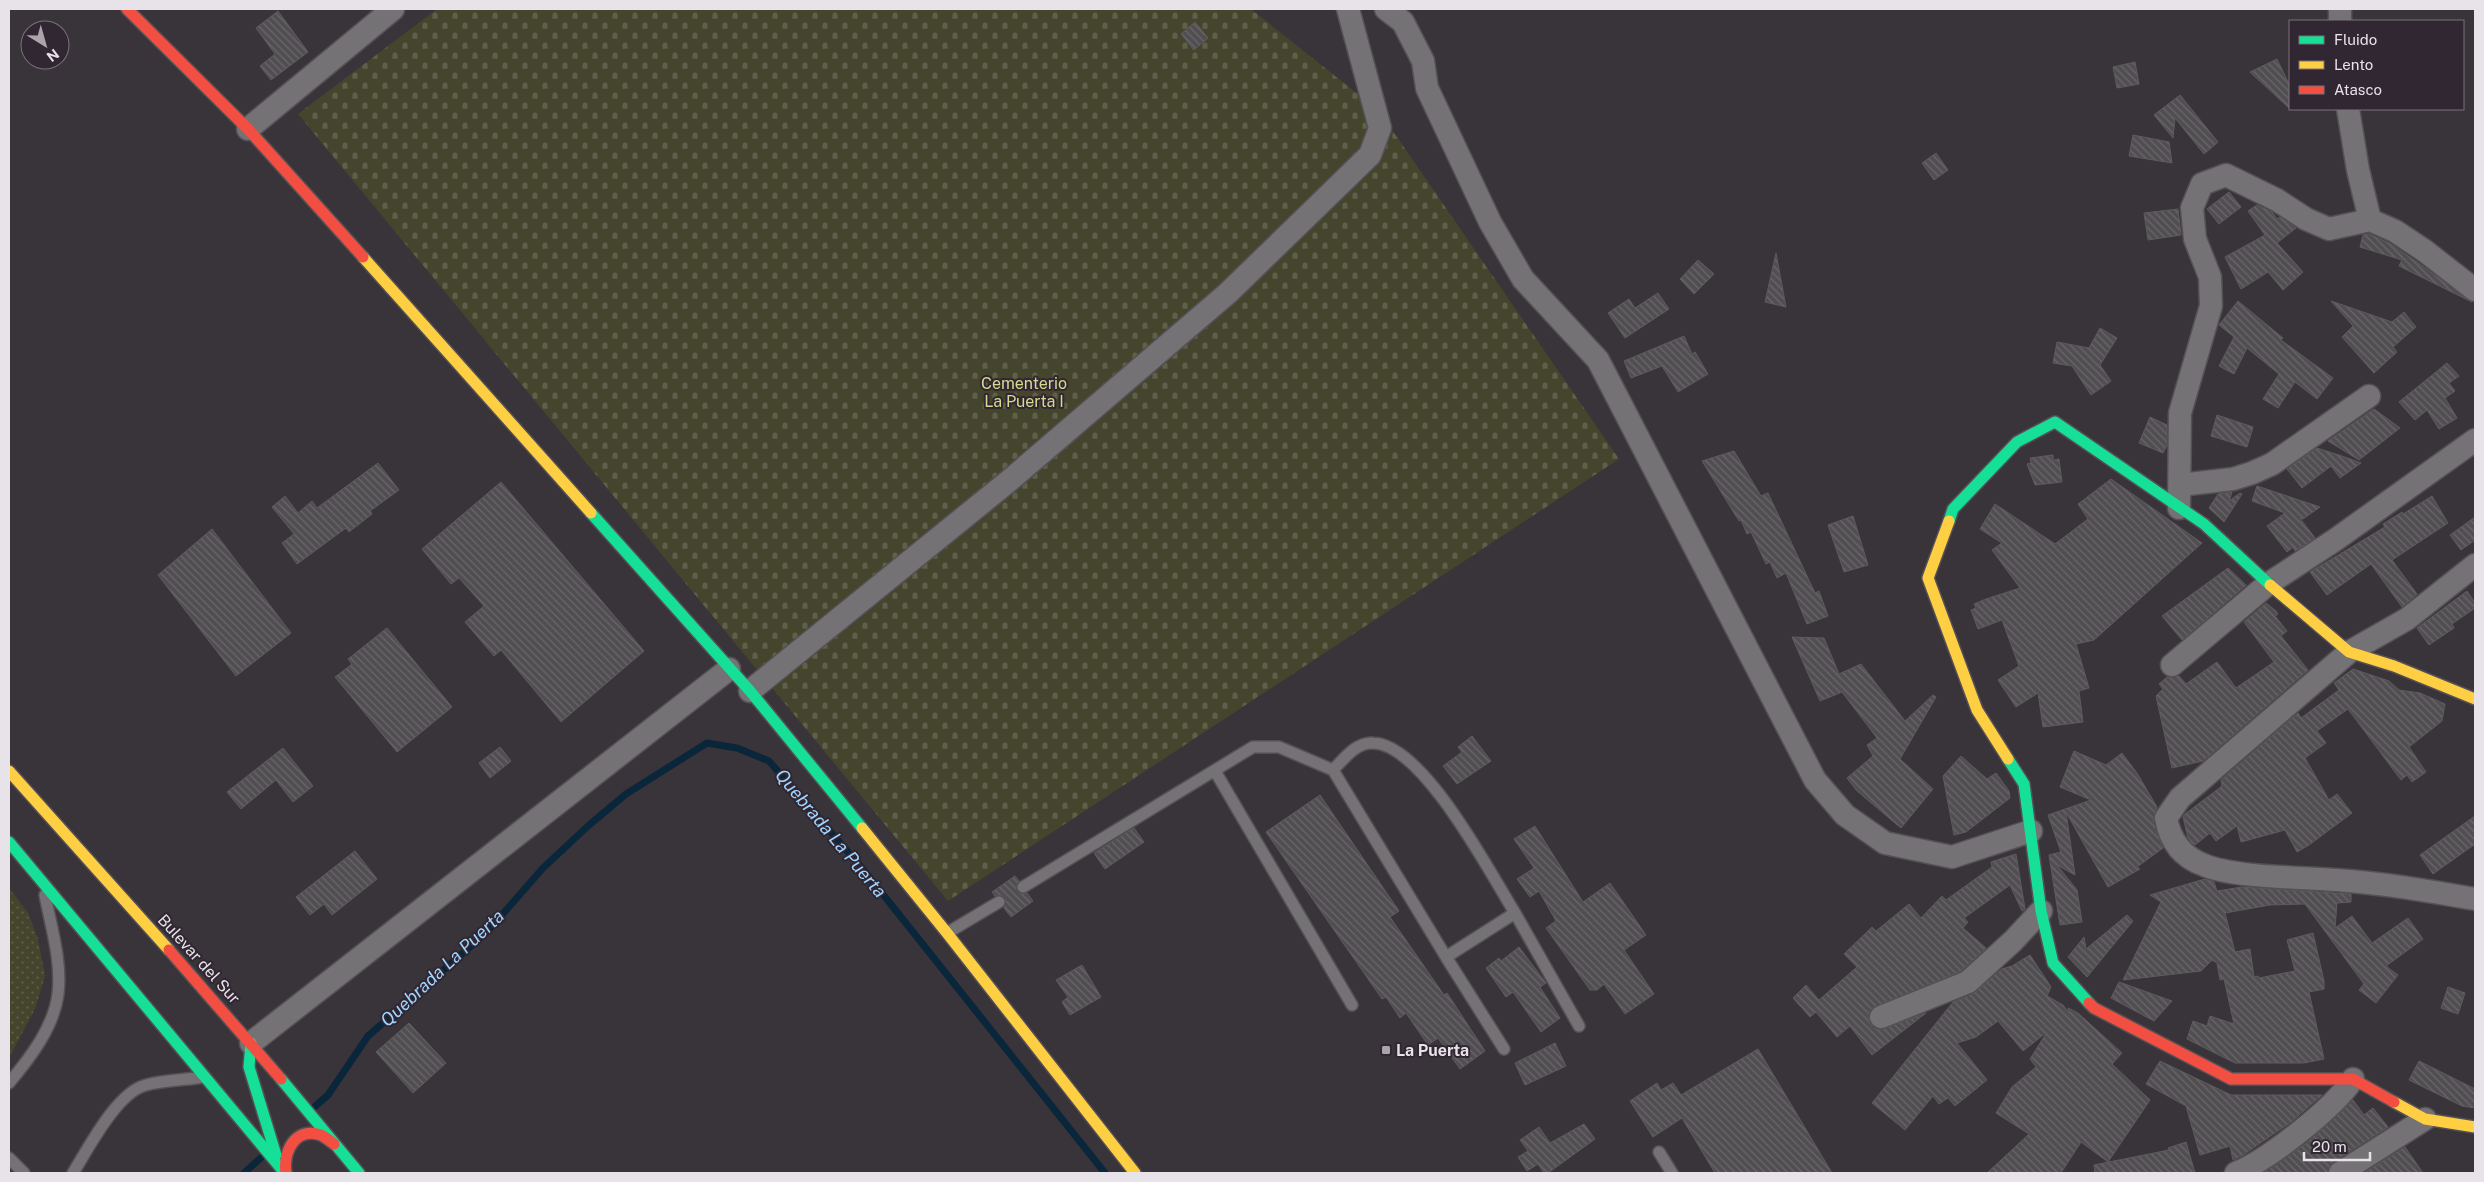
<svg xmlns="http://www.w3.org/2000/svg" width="2484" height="1182" viewBox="0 0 2484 1182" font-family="'Public Sans',sans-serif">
<defs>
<pattern id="green-dots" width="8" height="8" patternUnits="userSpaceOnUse" patternTransform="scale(1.25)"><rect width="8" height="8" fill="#44452c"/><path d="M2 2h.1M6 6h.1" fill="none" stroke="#5f604b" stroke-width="1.8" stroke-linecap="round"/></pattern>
<pattern id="cemetery-stones" width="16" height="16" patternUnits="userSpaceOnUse" patternTransform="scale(1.25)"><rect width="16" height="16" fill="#44452c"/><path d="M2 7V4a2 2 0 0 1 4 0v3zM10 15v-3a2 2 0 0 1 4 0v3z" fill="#5f604b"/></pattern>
<pattern id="building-back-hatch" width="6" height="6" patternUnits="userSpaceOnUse" patternTransform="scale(1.25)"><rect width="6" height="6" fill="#514e52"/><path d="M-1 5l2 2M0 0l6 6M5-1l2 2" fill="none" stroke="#6a676b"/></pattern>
</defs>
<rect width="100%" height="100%" fill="#393439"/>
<path fill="url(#green-dots)" d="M9,888L28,913L38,939L45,976L35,1009L9,1058Z"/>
<path fill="url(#cemetery-stones)" d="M437,9H1251L1379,111L1619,459L948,901L298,114Z"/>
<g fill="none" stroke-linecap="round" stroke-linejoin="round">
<path stroke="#0a263b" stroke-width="7" d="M312,1109L328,1095L368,1036L487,932L543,868L588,826L626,794L707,743L737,748L769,761L862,868L1105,1173
M244,1173L263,1156"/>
</g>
<path fill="url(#building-back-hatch)" stroke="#5e5a5f" d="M278,11L308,52L271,80L260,66L275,54L256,28Z
M1195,22L1208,38L1194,50L1181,34Z
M2277,59L2290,86V109L2250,72Z
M2135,62L2139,84L2117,88L2113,67Z
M2180,95L2218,142L2204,154L2175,118L2173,138L2154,115Z
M2133,135L2169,142L2172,163L2129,156Z
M1936,153L1948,170L1934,180L1922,163Z
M2229,192L2241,207L2219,224L2207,209Z
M2257,205L2272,212L2277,219L2280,217L2296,228L2277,243L2303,272L2283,290L2268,272L2241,289L2225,257L2265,235L2248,211Z
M2178,209L2181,235L2148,240L2144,213Z
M2369,234L2389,243L2417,262L2472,302L2399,266L2402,260L2360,247L2363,235Z
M1776,253L1786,307L1765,302Z
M1698,260L1714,274L1694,294L1680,279Z
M1658,293L1669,309L1625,338L1608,313L1629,299L1635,308Z
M2238,301L2283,338L2281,340L2333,378L2317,399L2295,382L2278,408L2263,399L2279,374L2247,348L2234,374L2219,366L2234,337L2219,325Z
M2331,301L2392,322L2404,312L2416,327L2393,347L2397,352L2374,373L2342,337L2353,326Z
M2100,328L2117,338L2100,365L2111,381L2091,395L2072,366L2053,363L2057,342L2089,348Z
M1684,336L1692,354L1695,352L1708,374L1678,392L1662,366L1631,378L1624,361Z
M2447,363L2459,376L2449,383L2455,391L2445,398L2457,418L2439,429L2427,410L2415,420L2399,402Z
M2374,409L2400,428L2359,460L2328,441Z
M2217,415L2253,427L2247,447L2211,436Z
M2150,417L2167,425V445L2163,453L2139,443Z
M2317,448L2342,456L2361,463L2340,478L2331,466L2302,488L2287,469Z
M1734,451L1761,496L1768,493L1815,593L1819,591L1828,616L1807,624L1786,573L1777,578L1770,562L1766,564L1751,532L1747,534L1741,520L1739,521L1702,461Z
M2053,455V460L2059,459L2062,482L2035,485L2027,464L2031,463L2030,458Z
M378,463L399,490L370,511L372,514L349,532L346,528L297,564L282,543L294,534L272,507L285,496L298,513L312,501L317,508Z
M2111,479L2202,543L2094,640L2076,644L2089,688L2079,691L2083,722L2043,727L2038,693L2016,707L1998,680L2019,666L2002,620L1978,629L1971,610L1976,608L1974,604L1986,599L2020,588L1992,550L2002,543L1980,529L1995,504L2055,544L2088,519L2078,504Z
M501,482L644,651L561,722L501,650L494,656L465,622L484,606L459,578L451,584L422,549Z
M2257,486L2320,507L2303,519L2300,518L2315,538L2295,551L2293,547L2287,552L2267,526L2285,513L2252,501Z
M2232,492L2229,501L2240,493L2242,494L2224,522L2209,508L2218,494Z
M2432,496L2448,523L2392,560L2417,594L2402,607L2371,564L2327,595L2310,572L2385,527L2383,524L2402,512L2403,514Z
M1853,516L1868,565L1844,572L1828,525Z
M2475,517V540L2461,550L2450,535Z
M212,529L291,633L236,676L158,575Z
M2228,568L2246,585L2182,640L2162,616Z
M2467,591L2475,603V608L2452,624L2454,628L2429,645L2417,628Z
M2266,603L2276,611L2278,614L2275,616L2287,631L2281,636L2308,670L2203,761L2172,768L2156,696L2163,689L2159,684L2167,677L2179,676L2186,684L2217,662L2236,688L2274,662L2244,622Z
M387,628L452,707L397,752L335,677L352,664L348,659Z
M1792,637L1824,638L1839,674L1861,664L1905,721L1933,695L1936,697L1900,759L1933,789L1901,828L1857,791L1847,778L1873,756L1867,745L1877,738L1842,692L1820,701Z
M2353,669L2389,681L2399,690L2420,693L2445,704L2442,721L2409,747L2426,772L2412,782L2407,775L2401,780L2348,709L2317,731L2326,743L2305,758L2329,800L2337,794L2352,813L2309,845L2297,852L2285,830L2241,842L2237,826L2216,841L2210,833L2195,845L2192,843L2188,838L2183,817L2185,814L2222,786L2221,780L2298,713L2301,718L2339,690L2334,683Z
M1472,736L1491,761L1457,784L1443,766L1462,752L1458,747Z
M500,747L511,761L490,778L479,763Z
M283,748L313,786L293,802L276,780L241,809L227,792Z
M2074,751L2106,765L2122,753L2137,773L2157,807L2153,821L2163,848L2137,867L2140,869L2108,887L2066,812L2075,875L2057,865L2077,890L2082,922L2060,925L2049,855L2061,852L2048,815L2091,800L2060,787Z
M1961,756L1987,779L1996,773L2009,791L2010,798L1966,832L1954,835L1943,776Z
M1320,795L1399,911L1390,917L1444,995L1447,993L1485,1051L1460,1069L1438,1038L1428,1045L1406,1013L1400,1018L1386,997L1382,999L1266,832Z
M2475,816V844L2433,874L2420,855Z
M1535,826L1583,902L1610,883L1646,935L1624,950L1654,994L1625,1014L1604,984L1597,990H1590L1546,928L1556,921L1539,891L1530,897L1517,879L1534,868L1514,839Z
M1134,828L1144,842L1105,869L1094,853Z
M355,851L377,879L332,915L324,904L310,915L296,897Z
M2016,854L2025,909L2022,911L2010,885L1964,918L1968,922L1963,928L1986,948L1961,971L1871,1009L1868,1015L1869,1021L1873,1028L1880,1030L1926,1013L1872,1055L1850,1026L1837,1037L1816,1012L1810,1017L1793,998L1806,985L1819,1000L1857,967L1844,954L1872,927L1876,931L1909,904L1921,918L1942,896L1946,900L1992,867L1991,862Z
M1015,876L1019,881L1016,887L1017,891L1023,894L1027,893L1033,901L1011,917L1004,908L1006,902L1005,898L999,895L995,896L992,892Z
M2205,879L2214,882L2217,891L2242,887L2351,894V902L2337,903L2335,928L2352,916L2372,943L2408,918L2423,939L2386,966L2398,975L2376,1003L2359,990L2364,984L2305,904L2270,905L2225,913L2235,952L2250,949L2254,977L2258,976L2259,978L2295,971L2287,940L2313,933L2324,981V989L2309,992L2324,1059L2304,1063H2235L2187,1039L2193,1021L2207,1026L2210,1016L2234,1024L2224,979L2220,980L2217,963L2212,960L2201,971L2123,980L2161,902L2150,895Z
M2127,915L2133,921L2087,977L2068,957L2084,937L2086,949Z
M1519,947L1546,983L1540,987L1560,1018L1541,1032L1513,992L1506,997L1486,968L1499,958L1501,961Z
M2030,955L2051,987L2047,996L2063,1005L2069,1013L2068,1008L2078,1013L2122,1053L2112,1064L2150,1100L2108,1162L2081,1142L2061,1173H1987L2029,1134L1996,1113L2012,1087L2036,1067L2030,1059L2047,1032L2023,1051L1998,1021L1976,1037L1957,1043L1987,1080L1955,1106L1948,1098L1939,1104L1933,1096L1905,1130L1872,1103L1953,1002L1973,994L2002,969L2012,966Z
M1082,965L1101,997L1070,1015L1062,1002L1068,997L1056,980Z
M2119,982L2172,1001L2154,1021L2111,998Z
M2448,987L2465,993L2458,1014L2441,1008Z
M409,1023L446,1063L413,1093L376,1052Z
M1555,1043L1566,1066L1525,1085L1515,1063Z
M1758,1049L1832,1173H1715L1682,1118L1653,1137L1630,1101L1657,1083L1661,1090L1673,1083L1681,1095Z
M2160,1061L2231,1095H2322L2291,1122L2243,1155L2233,1160L2230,1146L2200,1155L2186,1106L2146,1084Z
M2419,1061L2475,1089V1108L2462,1106L2409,1080Z
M2353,1100L2364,1115L2373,1108L2388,1127L2333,1162L2327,1173H2263L2308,1142Z
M1584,1124L1595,1139L1548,1173H1544L1538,1164L1527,1171L1518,1157L1528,1151L1520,1140L1539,1127L1550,1143Z
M2186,1142L2195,1173H2095L2094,1165L2169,1150L2168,1148Z
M2405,1147L2423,1173H2364Z"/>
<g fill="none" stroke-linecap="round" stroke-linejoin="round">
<defs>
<path id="lane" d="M1215,771L1352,1005
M1023,887L1253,747H1279L1333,770L1446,957L1515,913C1490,873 1423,744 1373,743C1356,742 1344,759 1333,770
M1515,913L1579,1026
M947,933L999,902
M1446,957L1504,1049
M9,1083C30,1058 54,1027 58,994C62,961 51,927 45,895
M1659,1152L1672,1173
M9,1158L24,1173
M73,1173C88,1149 117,1092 146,1085C165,1080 185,1080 204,1077"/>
<path id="street" d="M1386,9L1403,22L1423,61L1427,88L1490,222L1523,279L1598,360L1815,780L1845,815L1885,843L1952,857L2031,831
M2340,9V21
M2348,109L2358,170L2370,220
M248,129L393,9
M2180,485L2233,479L2252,473L2272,464L2369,396
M2179,508L2180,413L2211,306L2210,277L2195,239L2192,208L2202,184L2226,175L2277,200L2306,219L2329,229L2370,220L2395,231L2425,251L2475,290
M2475,565L2407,619L2349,652L2180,798L2166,818C2170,841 2182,857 2204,865C2235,878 2301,877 2336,880C2383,883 2429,891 2475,899
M2172,665L2268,584L2335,540L2475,440
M750,691L1010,480L1228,293L1370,155L1380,128L1348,9
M1881,1017L1968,982L2013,941L2041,911
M251,1043L729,669
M2236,1173C2268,1160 2334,1108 2353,1079
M2340,1173L2425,1119"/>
<path id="fast" d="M591,513L750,691L862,828
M1949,521L1953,509L2017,442L2055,422L2204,524L2270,585
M2008,759L2024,784L2041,911L2053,963L2089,1003
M9,842L285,1173
M251,1043L249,1067L276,1155
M281,1079L359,1173"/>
<path id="slow" d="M363,257L591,513
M1949,521L1928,578L1977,710L2008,759
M2270,585L2349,652L2394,666L2475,699
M9,771L169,950
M862,828L947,933L1135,1173
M2394,1102L2425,1119L2475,1127"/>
<path id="jam" d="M127,9L248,129L363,257
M169,950L281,1079
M2089,1003L2094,1008L2231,1079H2353L2394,1102
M286,1173C283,1152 295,1126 321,1135C325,1137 330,1141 334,1144"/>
</defs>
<use href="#lane" stroke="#555055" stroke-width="14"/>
<use href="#street" stroke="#555055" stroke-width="25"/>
<use href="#fast" stroke="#555055" stroke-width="14"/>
<use href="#slow" stroke="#555055" stroke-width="14"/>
<use href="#jam" stroke="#555055" stroke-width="14"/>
<use href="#lane" stroke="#757276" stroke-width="11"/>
<use href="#street" stroke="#757276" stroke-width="22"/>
<use href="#fast" stroke="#16e098" stroke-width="11"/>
<use href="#slow" stroke="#ffcf43" stroke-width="11"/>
<use href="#jam" stroke="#f24e42" stroke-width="11"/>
</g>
<rect fill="#aba5ab" stroke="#302732" stroke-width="2" x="1381" y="1045" width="10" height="10" rx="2.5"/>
<g text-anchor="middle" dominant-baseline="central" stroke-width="4" stroke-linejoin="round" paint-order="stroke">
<g font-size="16" fill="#d5da8c" stroke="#302732">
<text x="1024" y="383">Cementerio<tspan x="1024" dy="18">La Puerta I</tspan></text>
</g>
<g font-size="16" fill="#e8e2e9" stroke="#302732">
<text transform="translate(199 959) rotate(48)">Bulevar del Sur</text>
</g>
<g font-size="16" font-weight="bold" fill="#e8e2e9" stroke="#302732" text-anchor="start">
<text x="1396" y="1050">La Puerta</text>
</g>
<g font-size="18" font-style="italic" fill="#a1d4ff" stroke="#302732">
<text transform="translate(831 833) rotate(50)">Quebrada La Puerta</text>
<text transform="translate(442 968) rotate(-43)">Quebrada La Puerta</text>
</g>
</g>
<rect width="2484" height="1182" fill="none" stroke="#e8e2e9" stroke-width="20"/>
<rect x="2289" y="20" width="175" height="90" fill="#302732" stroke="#7a727b"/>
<rect x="2299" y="36" width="25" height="8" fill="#16e098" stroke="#7a727b"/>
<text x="2334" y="45" font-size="15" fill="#e8e2e9">Fluido</text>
<rect x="2299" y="61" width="25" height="8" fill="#ffcf43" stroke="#7a727b"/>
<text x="2334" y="70" font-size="15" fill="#e8e2e9">Lento</text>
<rect x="2299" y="86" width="25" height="8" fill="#f24e42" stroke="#7a727b"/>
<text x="2334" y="95" font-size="15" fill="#e8e2e9">Atasco</text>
<g transform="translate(45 45) rotate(143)"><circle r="24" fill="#302732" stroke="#7a727b"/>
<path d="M0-4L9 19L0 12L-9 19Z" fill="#aba5ab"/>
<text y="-8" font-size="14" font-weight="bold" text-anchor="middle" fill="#e8e2e9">N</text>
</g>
<path d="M2304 1152v8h66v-8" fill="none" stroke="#e8e2e9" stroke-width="2.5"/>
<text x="2312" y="1152" font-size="15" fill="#e8e2e9" stroke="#302732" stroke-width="4" paint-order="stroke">20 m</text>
</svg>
